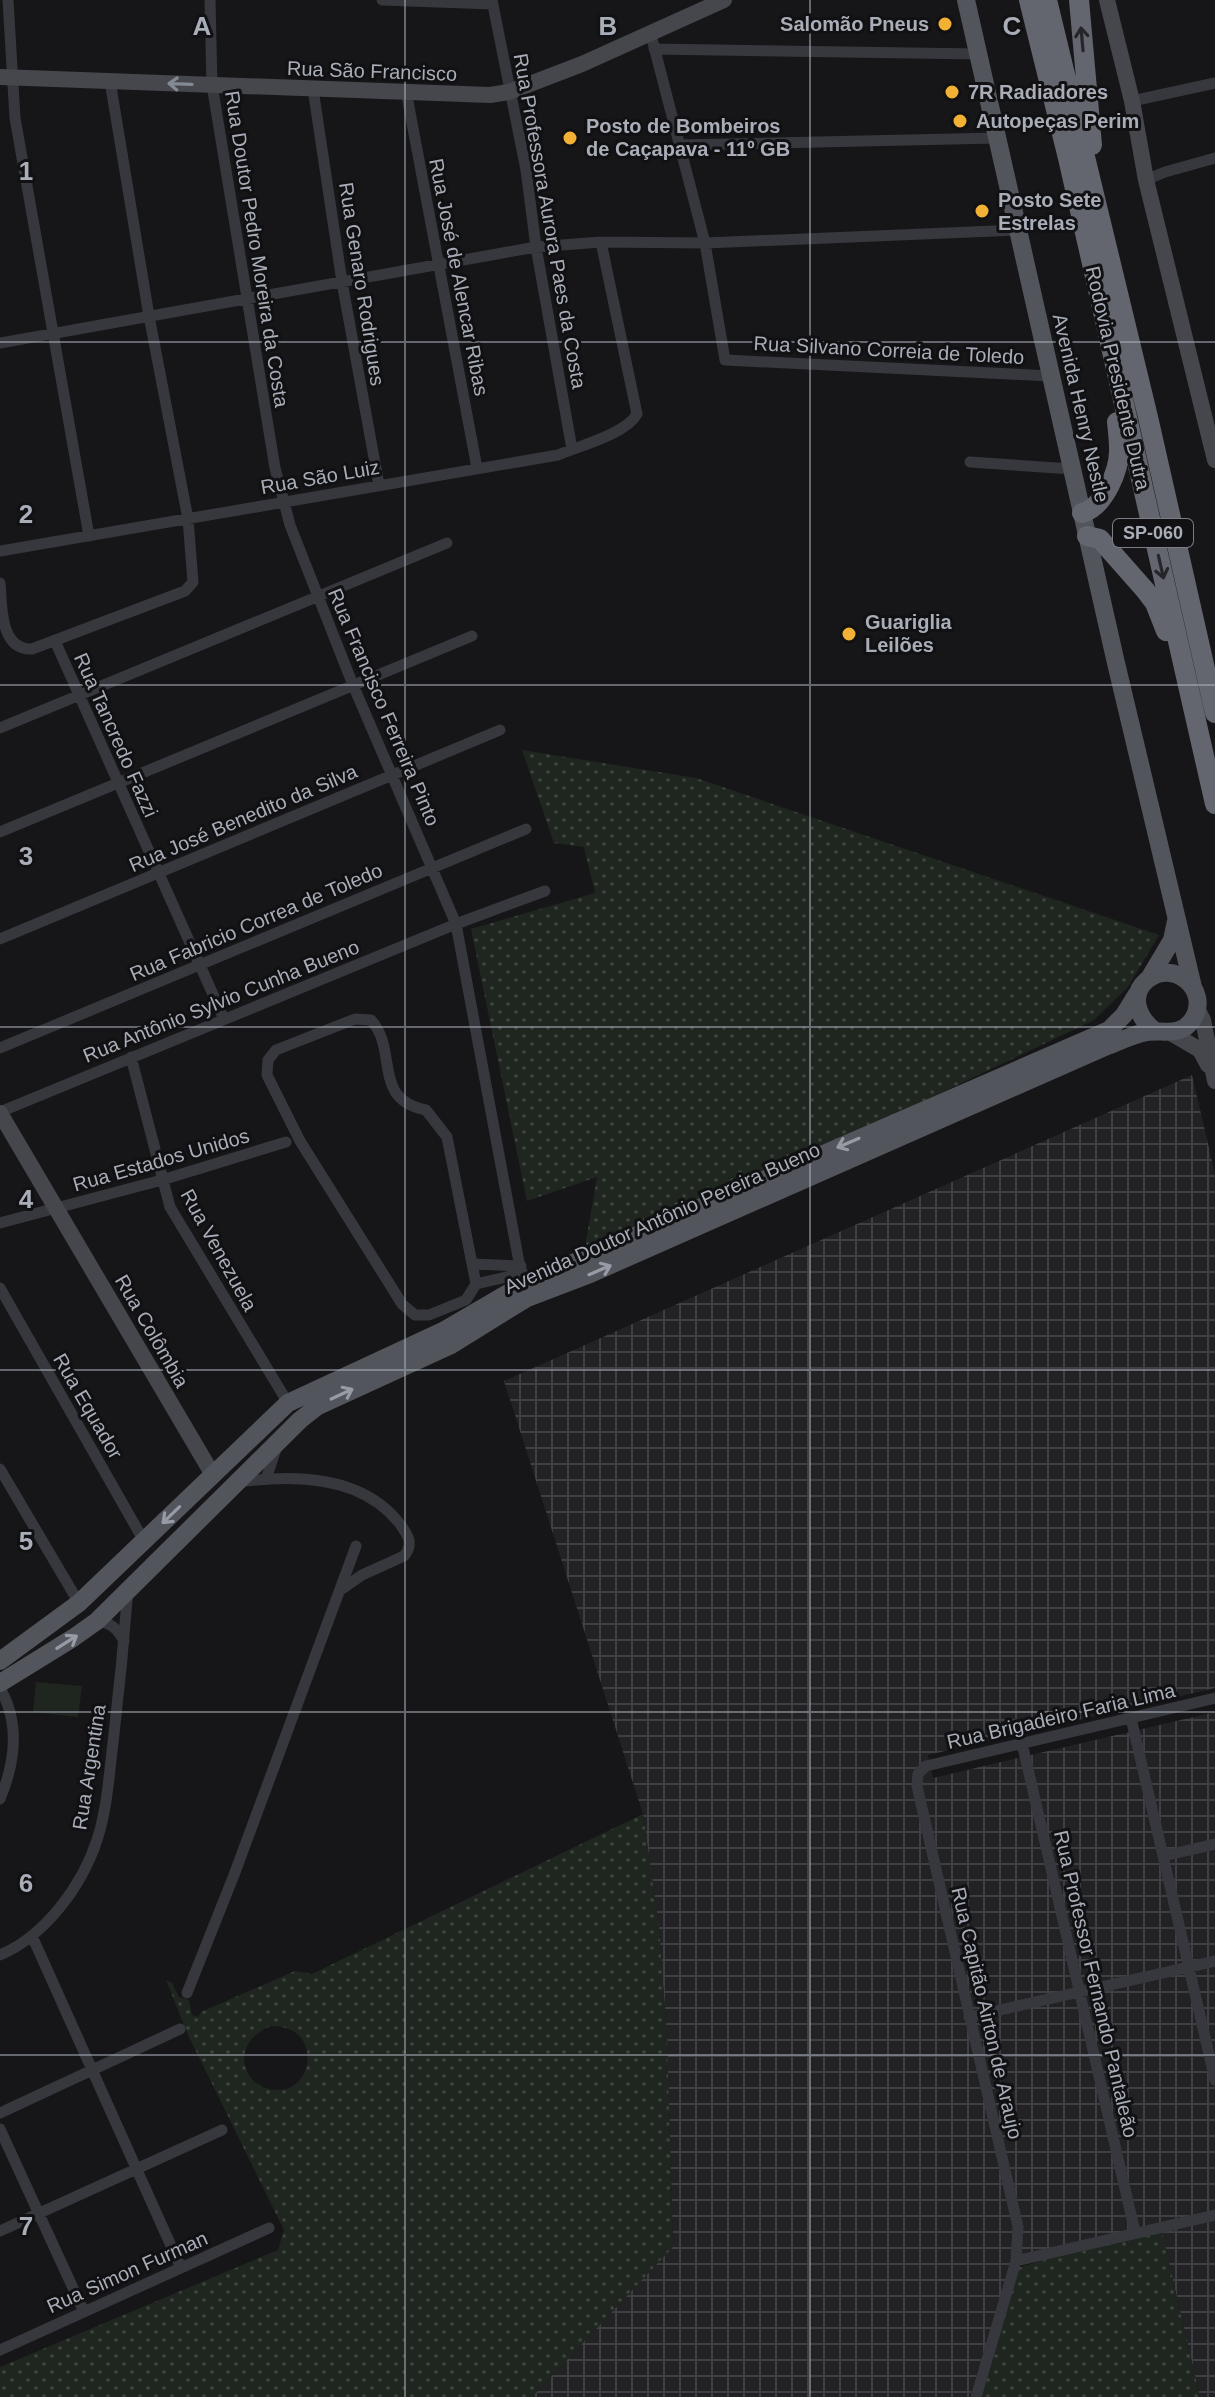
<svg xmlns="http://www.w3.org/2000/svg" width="1215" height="2397" viewBox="0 0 1215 2397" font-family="Arial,sans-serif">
<defs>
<pattern id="industrial-grid" width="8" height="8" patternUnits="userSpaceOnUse" patternTransform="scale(2)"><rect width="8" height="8" fill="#222225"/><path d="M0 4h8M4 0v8" fill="none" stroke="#3f3f43"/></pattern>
<pattern id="grass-dots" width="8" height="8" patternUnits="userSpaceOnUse" patternTransform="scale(2)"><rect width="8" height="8" fill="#1e261f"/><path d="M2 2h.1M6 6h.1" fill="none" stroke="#3c433d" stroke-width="1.8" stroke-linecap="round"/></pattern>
</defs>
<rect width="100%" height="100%" fill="#161618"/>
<path fill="url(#industrial-grid)" d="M1192,1075L1215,1174V1688L928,1755L933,1778L1215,1712V2397H1200L1161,2229L1011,2263L970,2397H532L673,2246L667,2038L659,1928L643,1814L504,1381Z"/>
<path fill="url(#grass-dots)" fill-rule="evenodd" d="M522,750L696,778L1159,935L1128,987L1094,1020L882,1121L585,1247L597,1177L527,1201L471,929L595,893L584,847L554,843Z
M643,1814L659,1928L667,2038L673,2247L532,2397H0V2367L278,2250L284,2230L189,2037L166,1980L172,1983L179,1997L189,2000L192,2015L198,2017L201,2012L295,1971L312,1974ZM271,2026C326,2025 314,2100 269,2089C261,2087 253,2082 249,2075C236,2054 251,2033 271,2026Z
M1161,2228L1200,2397H974L1014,2269L1135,2232Z"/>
<path fill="#1e261f" d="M36,1682L82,1686L78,1717L33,1712Z"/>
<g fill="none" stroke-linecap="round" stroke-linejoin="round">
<path stroke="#37383d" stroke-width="11" d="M8,0L15,118L89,536
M210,0L212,85L275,468L290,525L353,685L456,924L524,1289
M382,0L493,4
M492,0L526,170L536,247L572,449
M651,35L705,243L725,360L1051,376
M654,49L979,54
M313,89L342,282L379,485
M406,91L477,468
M1132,101L1215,83
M679,145L997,138
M1146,180L1165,172L1215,158
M0,343L536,247L601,242L705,243L1019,230
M970,462L1072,469
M0,551L558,455C579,446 626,434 637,414L601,242
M0,583C2,607 0,650 32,649L185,591L193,582L188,519L149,316L110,81
M55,641L224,1019
M0,728L447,543
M0,832L472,636
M0,939L500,730
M355,1019L371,1020C399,1051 371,1099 426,1110L447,1137L476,1284L466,1300L429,1315H415L402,1304L300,1141L267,1075L268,1060L276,1050Z
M0,1048L526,829
M131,1057L170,1207L288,1403
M0,1112L456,924L545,891
M0,1223L162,1180L286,1142
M472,1264L521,1266
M476,1284L523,1273
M0,1288L144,1541
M0,1469L79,1603
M266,1479L276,1449
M240,1482C296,1474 363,1476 400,1524C408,1535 414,1544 404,1556L362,1575L342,1589
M97,1621C111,1623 117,1628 124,1641
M0,1688C20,1723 15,1763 0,1799
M1131,1718L1215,2080
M1022,1743L1135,2232
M1163,1856L1215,1844
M32,1936L181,2268
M0,1955C45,1936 82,1886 97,1840C107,1810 109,1775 113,1743C119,1692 124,1641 128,1589
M187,1993L234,1875L356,1546
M969,2017L1215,1961
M0,2113L180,2029
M0,2129L84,2312
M0,2231L222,2130
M1016,2261L1215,2215
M0,2350L269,2228
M976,2397L1016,2261L1018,2227L917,1786L918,1774L926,1766L1215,1698"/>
<path stroke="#45474d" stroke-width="16" d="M1107,0L1132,101L1146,180L1215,460
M0,77L490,95L509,92L582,64L724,0
M1197,1008L1203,1020L1215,1081
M1171,1033L1200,1050L1208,1065
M0,1113L213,1475"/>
<path stroke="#53555c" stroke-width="18" d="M966,0L1116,663L1193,987
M1150,977L1172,940L1176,921
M0,1661L79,1603L288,1403L443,1331L522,1285L1109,1030L1124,1015L1137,994
M0,1683L73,1638L97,1621L300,1420L318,1406L451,1345L527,1298L590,1274L1107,1046C1118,1042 1130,1036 1142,1033C1160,1028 1180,1039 1193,1019C1211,990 1173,958 1147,980C1128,996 1139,1019 1155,1031"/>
<path stroke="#63666e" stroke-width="20" d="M1029,0L1068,158L1215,804
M1047,0L1148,417L1215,713
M1079,0L1092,145
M1082,513C1104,507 1120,470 1119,448C1119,440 1118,431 1117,422
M1087,536L1100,539L1145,590L1155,603L1166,631"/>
</g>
<defs><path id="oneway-shaft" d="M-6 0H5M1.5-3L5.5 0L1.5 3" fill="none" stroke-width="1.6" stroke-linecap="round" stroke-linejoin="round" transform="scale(2)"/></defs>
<g stroke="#26262a">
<use href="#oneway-shaft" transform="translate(1082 39) rotate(-95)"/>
<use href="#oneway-shaft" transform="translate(1161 567) rotate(77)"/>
</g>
<use stroke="#858993" href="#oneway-shaft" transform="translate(180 84) rotate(-178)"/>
<g stroke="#979ba6">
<use href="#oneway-shaft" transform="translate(848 1143) rotate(157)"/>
<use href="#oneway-shaft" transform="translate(600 1270) rotate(-23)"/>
<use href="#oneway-shaft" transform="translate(342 1394) rotate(-25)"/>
<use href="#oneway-shaft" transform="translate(171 1515) rotate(136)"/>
<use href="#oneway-shaft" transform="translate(67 1642) rotate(-32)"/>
</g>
<path fill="none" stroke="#a8adb8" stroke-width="2" stroke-opacity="0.55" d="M405,0V2397M810,0V2397M0,342H1215M0,685H1215M0,1027H1215M0,1370H1215M0,1712H1215M0,2055H1215"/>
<g fill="#f2b134" stroke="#111113" stroke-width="3">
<circle cx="945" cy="24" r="8"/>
<circle cx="952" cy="92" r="8"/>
<circle cx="960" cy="121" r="8"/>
<circle cx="570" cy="138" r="8"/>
<circle cx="982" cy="211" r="8"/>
<circle cx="849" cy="634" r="8"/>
</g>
<g text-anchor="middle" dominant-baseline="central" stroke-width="6" stroke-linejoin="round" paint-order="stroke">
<rect fill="#111113" stroke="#7b7e86" stroke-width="2" x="1113" y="519" width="80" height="28" rx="6"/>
<g font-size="18" font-weight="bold" fill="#a8adb8">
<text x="1153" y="533">SP-060</text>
</g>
<g font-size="20" font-weight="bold" fill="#a8adb8" stroke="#111113" text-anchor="start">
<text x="929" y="24" text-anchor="end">Salomão Pneus</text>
<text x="968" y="92">7R Radiadores</text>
<text x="976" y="121">Autopeças Perim</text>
<text x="586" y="126">Posto de Bombeiros<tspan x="586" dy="23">de Caçapava - 11º GB</tspan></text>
<text x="998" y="200">Posto Sete<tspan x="998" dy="23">Estrelas</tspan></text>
<text x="865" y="622">Guariglia<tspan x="865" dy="23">Leilões</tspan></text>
</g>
<g font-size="20" fill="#a8adb8" stroke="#111113">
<text transform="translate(372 71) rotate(2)">Rua São Francisco</text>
<text transform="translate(550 221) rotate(80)">Rua Professora Aurora Paes da Costa</text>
<text transform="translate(257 249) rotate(81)">Rua Doutor Pedro Moreira da Costa</text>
<text transform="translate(459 277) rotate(79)">Rua José de Alencar Ribas</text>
<text transform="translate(362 284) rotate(81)">Rua Genaro Rodrigues</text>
<text transform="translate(889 350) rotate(3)">Rua Silvano Correia de Toledo</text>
<text transform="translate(1118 378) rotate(77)">Rodovia Presidente Dutra</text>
<text transform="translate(1081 408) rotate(77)">Avenida Henry Nestle</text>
<text transform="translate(320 477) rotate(-10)">Rua São Luiz</text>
<text transform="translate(384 707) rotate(67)">Rua Francisco Ferreira Pinto</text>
<text transform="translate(116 735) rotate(66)">Rua Tancredo Fazzi</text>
<text transform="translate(243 818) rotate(-23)">Rua José Benedito da Silva</text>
<text transform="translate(256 922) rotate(-23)">Rua Fabricio Correa de Toledo</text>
<text transform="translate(221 1001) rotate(-22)">Rua Antônio Sylvio Cunha Bueno</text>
<text transform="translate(161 1160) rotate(-16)">Rua Estados Unidos</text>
<text transform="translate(662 1218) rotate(-24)">Avenida Doutor Antônio Pereira Bueno</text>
<text transform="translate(219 1250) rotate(61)">Rua Venezuela</text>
<text transform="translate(152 1331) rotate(60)">Rua Colômbia</text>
<text transform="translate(88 1406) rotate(60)">Rua Equador</text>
<text transform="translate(1061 1716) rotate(-13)">Rua Brigadeiro Faria Lima</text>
<text transform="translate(89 1767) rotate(-81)">Rua Argentina</text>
<text transform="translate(1096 1984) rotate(77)">Rua Professor Fernando Pantaleão</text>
<text transform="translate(987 2013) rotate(77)">Rua Capitão Airton de Araujo</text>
<text transform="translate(127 2272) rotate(-24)">Rua Simon Furman</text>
</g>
</g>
<g font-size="26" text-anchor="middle" font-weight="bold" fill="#a8adb8" stroke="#111113" stroke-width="6" stroke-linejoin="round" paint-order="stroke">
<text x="202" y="35">A</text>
<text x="608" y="35">B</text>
<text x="1012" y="35">C</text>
<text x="26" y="180">1</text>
<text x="26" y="523">2</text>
<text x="26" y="865">3</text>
<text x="26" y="1208">4</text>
<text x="26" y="1550">5</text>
<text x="26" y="1892">6</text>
<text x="26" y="2235">7</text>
</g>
</svg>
